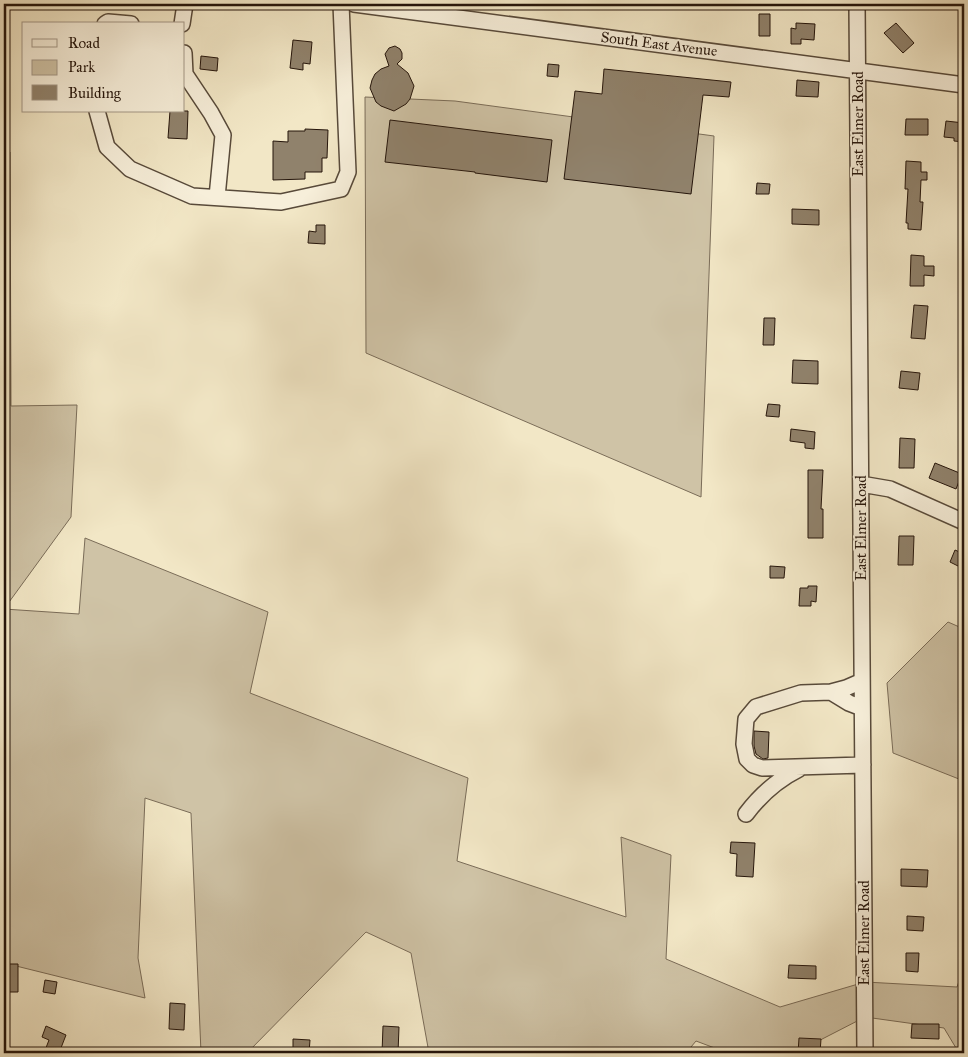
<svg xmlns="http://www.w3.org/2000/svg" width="968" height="1057" viewBox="0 0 968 1057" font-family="'IM FELL Great Primer',serif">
<rect width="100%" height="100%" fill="#f2e7c6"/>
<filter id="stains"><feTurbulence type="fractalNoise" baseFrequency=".004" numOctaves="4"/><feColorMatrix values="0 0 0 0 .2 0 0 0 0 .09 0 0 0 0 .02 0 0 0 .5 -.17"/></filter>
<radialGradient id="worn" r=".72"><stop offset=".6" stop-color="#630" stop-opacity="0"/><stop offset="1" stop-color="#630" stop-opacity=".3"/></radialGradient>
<path fill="#cfc3a6" stroke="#7a6c58" d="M365,97L455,101L714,136L701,497L366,353Z
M4,152H10L11,406L77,405L71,517L4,609L79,614L85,538L268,612L250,693L468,778L457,861L626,917L621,837L671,855L666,959L780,1007L865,982L957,987L964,967V1053H959L944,1028L865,1017L795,1053H728L696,1041L686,1053H429L411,953L366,932L247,1053H201L191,813L145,798L138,958L145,998L4,963Z
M948,622L964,629V781L893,753L887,683Z"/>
<path fill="#90826c" stroke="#25150b" d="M759,14H770V36H759Z
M796,23L815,24L814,40L801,39V44H791V28L796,29Z
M896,23L914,43L903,53L884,33Z
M293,40L312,42L310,64L303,63V70L290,68Z
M395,46L400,49L402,53V59L397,64L408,73L414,86L410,99L406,104L394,111L381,106L376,102L370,88L372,80L375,74L381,69L389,66L385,54L389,48Z
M201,56L218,58L217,71L200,69Z
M548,64L559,65L558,77L547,76Z
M604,69L731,82L729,97L703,95L691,194L564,179L575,91L602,94Z
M797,80L819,82L818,97L796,96Z
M170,111H188L187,139L168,138Z
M906,119H928V135H905Z
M390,120L552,140L547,182L475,173V172L385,162Z
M946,121L964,123V142L954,141V138L944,137Z
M305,129L328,130L327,158H322V172H305V179L273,180V141L288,142V131H305Z
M906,161L921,162V172H927V180H921L920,202H923L921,230L908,229V223H906L908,189H905Z
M757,183L770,184L769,194H756Z
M792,209L819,210V225L792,224Z
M316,225H325V244L308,243L309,231L316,232Z
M911,255L924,256V266H934V276L924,275V286H910Z
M914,305L928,306L925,339L911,338Z
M764,318H775L774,345H763Z
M793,360L818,361V384L792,383Z
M901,371L920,373L918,390L899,388Z
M768,404L780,405L779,417L766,416Z
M791,429L815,432L814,449L805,448V443L790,441Z
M900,438L915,439L914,468H899Z
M935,463L962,474L956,489L929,478Z
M808,470H823L821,509H823V538H808Z
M899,536H914L913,565H898Z
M955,550L964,554V569L950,562Z
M770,566L785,567L784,578H770Z
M808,586H817L816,602L811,601V606H799L800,588H808Z
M754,731L769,732L768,758L763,759L756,754L754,746Z
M731,842L755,843L753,877L736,876L737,854L730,853Z
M901,869L928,870L927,887L901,886Z
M907,916L924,917L923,931L907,930Z
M906,953H919L918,972L906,971Z
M7,964H18V992H7Z
M789,965L816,966V979L788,978Z
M45,980L57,982L55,994L43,992Z
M170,1003L185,1004L184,1030L169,1029Z
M912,1024H939V1039L911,1038Z
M46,1026L66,1035L59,1053H44L49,1040L42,1037Z
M383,1026L399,1027L398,1053H382Z
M799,1038L821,1039L820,1053H798Z
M293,1039L310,1040L309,1053H293Z"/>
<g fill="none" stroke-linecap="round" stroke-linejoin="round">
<defs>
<path id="minor" d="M354,4L964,85
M857,4L865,1053
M105,24L108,22L131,24
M182,24L185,4
M184,53L185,74L211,113L223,135L217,197
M97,111L107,147L130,169L192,196L281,202L341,189L348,172L341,4
M861,484L890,489L964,522
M862,681L846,688L831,692L801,693L756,707L746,719L744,744L747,759L753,765L762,768L863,765
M831,692L849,703L862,708
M746,814C761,794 777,780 799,769"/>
</defs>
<use href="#minor" stroke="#584a3a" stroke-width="18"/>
<use href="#minor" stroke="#f7efda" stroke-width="15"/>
</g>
<g text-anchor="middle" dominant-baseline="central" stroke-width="4" stroke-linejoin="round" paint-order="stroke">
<g font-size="15" fill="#25150b" stroke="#f7efda">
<text transform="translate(659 44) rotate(7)">South East Avenue</text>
<text transform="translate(858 124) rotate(-90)">East Elmer Road</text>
<text transform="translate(861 528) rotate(-90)">East Elmer Road</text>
<text transform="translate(864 933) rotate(-90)">East Elmer Road</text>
</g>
</g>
<rect width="968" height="1057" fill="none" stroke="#f2e7c6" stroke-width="20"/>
<rect x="5" y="5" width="958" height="1047" fill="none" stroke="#25150b" stroke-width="2.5"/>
<rect x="10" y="10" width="948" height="1037" fill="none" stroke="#25150b"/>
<rect x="22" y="22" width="162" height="90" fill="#f7efda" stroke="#a39887"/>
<rect x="32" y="39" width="25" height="8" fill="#f7efda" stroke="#a39887"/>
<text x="68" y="48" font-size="15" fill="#25150b">Road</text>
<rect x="32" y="60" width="25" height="15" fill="#cfc3a6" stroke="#a39887"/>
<text x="68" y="72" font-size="15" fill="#25150b">Park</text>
<rect x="32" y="85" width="25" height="15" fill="#90826c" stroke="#a39887"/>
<text x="68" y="98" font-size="15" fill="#25150b">Building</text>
<rect width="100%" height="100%" filter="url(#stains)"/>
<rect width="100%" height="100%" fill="url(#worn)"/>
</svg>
